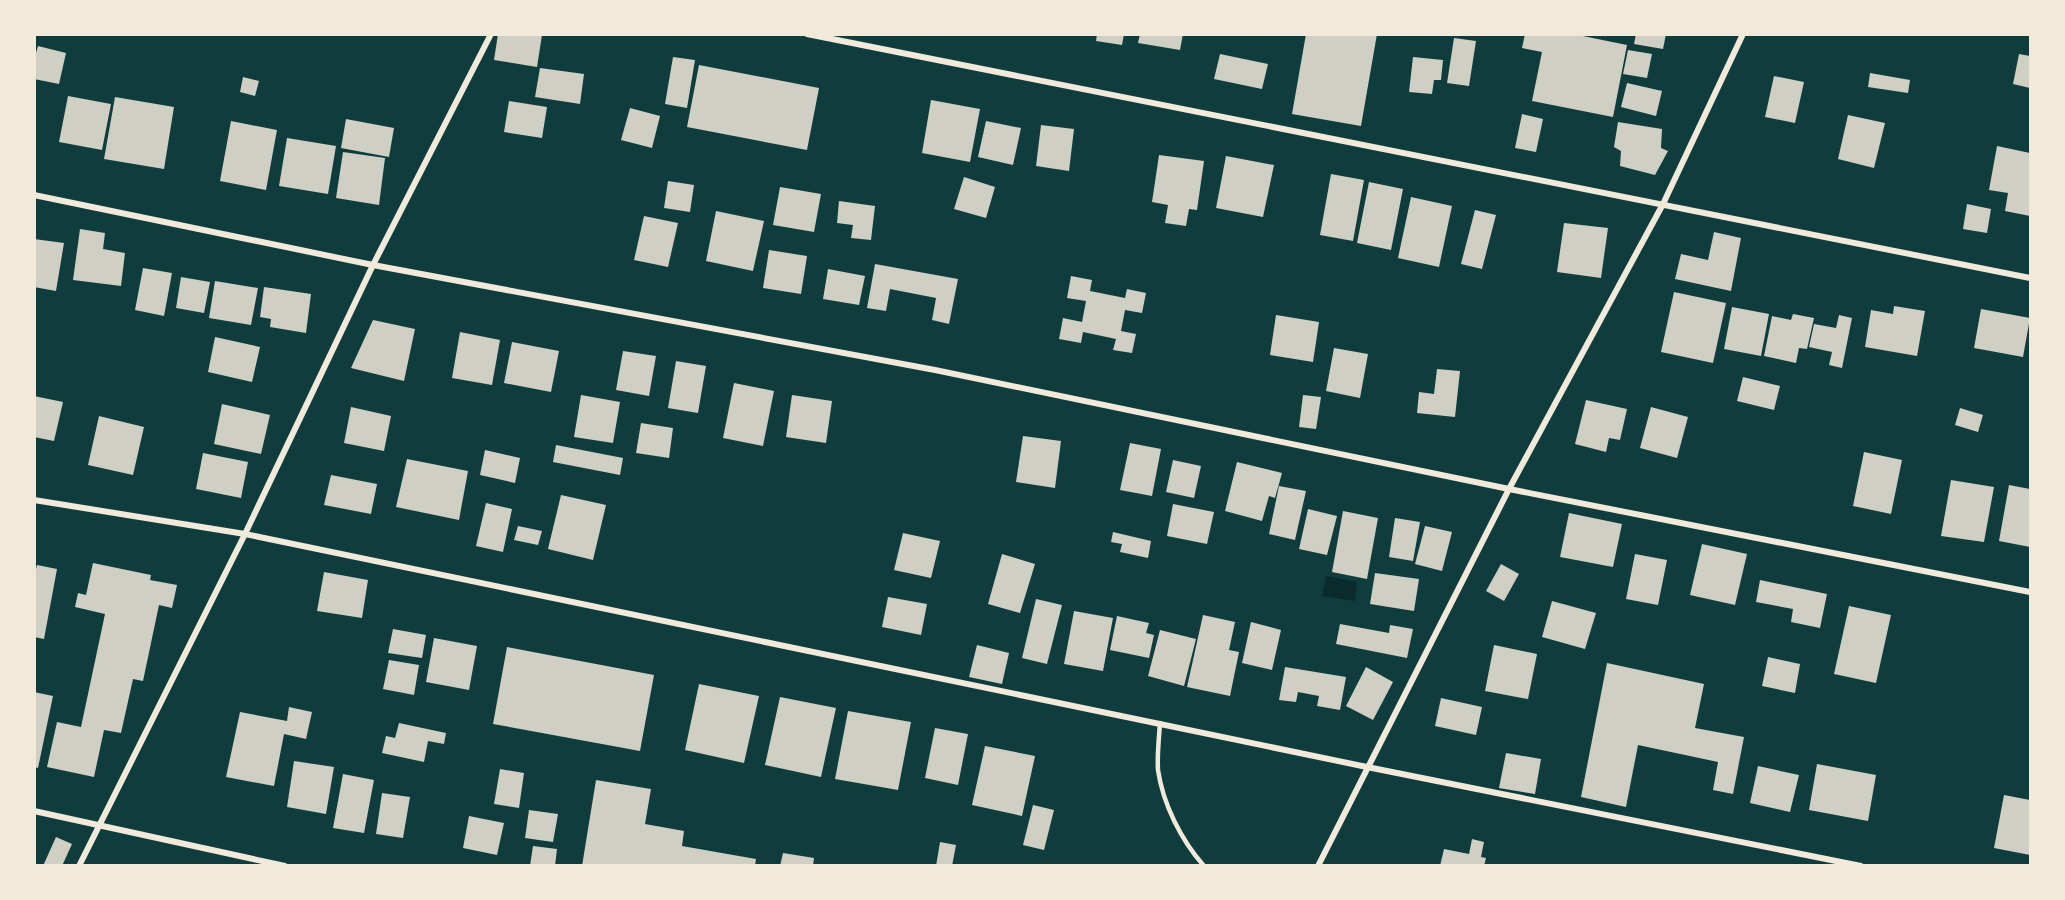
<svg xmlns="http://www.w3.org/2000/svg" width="2065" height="900" viewBox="0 0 2065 900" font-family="Mulish,sans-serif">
<rect width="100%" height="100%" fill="#0f3d3e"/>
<path fill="#0a2a2b" d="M1326,576L1357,582L1355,601L1322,596Z"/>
<path fill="#cfcfc3" d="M498,34L542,35L537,67L494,60Z
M1097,34H1124L1122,45L1096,41Z
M1140,34H1183L1180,50L1138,43Z
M1306,34H1377L1361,126L1292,114Z
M1525,34H1573L1627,45L1613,117L1532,101L1542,52L1522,48Z
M1636,34H1666L1663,49L1634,44Z
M1454,38L1476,41L1469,86L1447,83Z
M38,46L66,53L59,84L34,79V60Z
M1628,50L1652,54L1647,78L1623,74Z
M1220,54L1268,64L1262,89L1214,79Z
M2019,54L2030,56V88L2013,84Z
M673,57L695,60L687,108L665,104Z
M1413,57L1443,60L1441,80H1434L1432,94L1409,92Z
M699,65L819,88L807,150L687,127Z
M540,68L584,74L580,104L535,97Z
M1870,73L1910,80L1908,93L1868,87Z
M1774,76L1804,82L1795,123L1765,117Z
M243,77L259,81L255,96L240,92Z
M1627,83L1662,91L1656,116L1621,107Z
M68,96L111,104L102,150L59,142Z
M115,97L174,107L164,169L104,159Z
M931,100L980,109L970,162L922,153Z
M509,101L547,107L542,138L504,132Z
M630,108L660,116L652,148L621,140Z
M1522,114L1543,119L1536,152L1515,148Z
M1848,115L1885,123L1874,168L1838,159Z
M346,119L394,128L389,157L341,148Z
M231,121L277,130L266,190L220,181Z
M986,121L1021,128L1013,165L978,157Z
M1618,122L1662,129L1661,148L1668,151L1655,175L1620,166L1621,151L1614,147Z
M1041,125L1074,129L1069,171L1036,166Z
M287,138L336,146L328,194L279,186Z
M1997,146L2030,153V216L2005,211L2008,193L1989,190Z
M343,152L385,158L379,205L336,198Z
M1159,155L1204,161L1197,210L1189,209L1186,226L1165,223L1168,205L1152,202Z
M1226,156L1274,165L1263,217L1216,208Z
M1331,174L1364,180L1353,241L1320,235Z
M964,177L995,187L986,218L954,209Z
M668,181L694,185L690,212L664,208Z
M1369,182L1403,189L1391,250L1357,243Z
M780,187L821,194L814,232L773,225Z
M1411,197L1452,206L1439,267L1398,258Z
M839,201L875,206L871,240L851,238L853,225L837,223Z
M1967,204L1991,209L1987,233L1963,229Z
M1475,210L1496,215L1482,269L1461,264Z
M716,211L764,221L753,271L706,261Z
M644,216L678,223L668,267L634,260Z
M1564,223L1608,228L1601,278L1557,272Z
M80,229L105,233L103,249L125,253L121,286L73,280Z
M1714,232L1741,238L1731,291L1675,279L1681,254L1708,260Z
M34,239L64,243L56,291L34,287Z
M769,250L807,256L801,294L763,288Z
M875,264L958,279L949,324L932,320L936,298L890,289L886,311L867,308Z
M143,268L172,273L164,316L135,310Z
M828,269L865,276L859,305L823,299Z
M1071,276L1092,280L1090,291L1125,298L1127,289L1146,293L1142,313L1125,310L1121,331L1136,334L1132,353L1113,350L1116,339L1083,332L1081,343L1059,339L1063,318L1082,322L1086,301L1067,298Z
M181,277L210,282L204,313L176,308Z
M215,281L258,288L251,325L209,318Z
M264,287L311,294L306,333L270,327L271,319L260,317Z
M1674,292L1726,303L1713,363L1661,352Z
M1894,306L1925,311L1917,356L1865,347L1871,310L1893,314Z
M1732,307L1769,314L1761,356L1724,349Z
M1981,309L2030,318L2023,357L1974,348Z
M1793,314L1814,318L1807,349L1799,348L1796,363L1764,356L1772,316L1791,320Z
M1276,315L1319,322L1313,362L1270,355Z
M1839,315L1852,318L1842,368L1829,365L1832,352L1809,347L1814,324L1836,328Z
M373,320L415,329L404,381L351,368Z
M460,332L500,340L492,385L452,378Z
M215,337L260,347L252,382L208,372Z
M512,342L559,351L551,392L504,383Z
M1334,348L1368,354L1360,398L1326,391Z
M623,351L656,356L649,396L616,390Z
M676,361L706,366L698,413L668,408Z
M1437,369L1460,371L1455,417L1417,413L1419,392L1434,394Z
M1743,377L1780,386L1774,410L1737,401Z
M734,383L774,391L763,446L723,438Z
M581,395L620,402L613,443L574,437Z
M792,395L832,401L826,443L786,437Z
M1303,395L1321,397L1316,429L1299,427Z
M34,396L63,402L54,441L34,437Z
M1586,400L1627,409L1620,440L1609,438L1606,452L1575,444Z
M222,404L270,415L261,454L214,444Z
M351,407L391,416L384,451L344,443Z
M1651,407L1688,417L1677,458L1640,448Z
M1960,408L1983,415L1978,432L1955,425Z
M99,416L144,427L133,475L88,465Z
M641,423L673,428L669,458L636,453Z
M1023,436L1061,441L1055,488L1016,482Z
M1130,443L1161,449L1152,496L1120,490Z
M556,445L623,458L620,475L553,462Z
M485,450L520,458L515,483L480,475Z
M1864,452L1902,460L1891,514L1853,506Z
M203,453L248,462L241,498L196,489Z
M407,459L468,471L459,520L396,507Z
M1173,460L1201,466L1194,498L1166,492Z
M1237,462L1282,473L1275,498L1269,496L1262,521L1225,511Z
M331,475L377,484L371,514L324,505Z
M1951,480L1994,487L1984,542L1941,536Z
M2009,485L2030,489V547L1999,541Z
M1279,486L1306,491L1295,540L1269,534Z
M561,495L606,505L593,560L548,549Z
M486,503L512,509L503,552L476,546Z
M1173,504L1214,512L1207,544L1167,536Z
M1308,509L1337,516L1327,555L1299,549Z
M1343,511L1378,518L1367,579L1332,572Z
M1569,513L1622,524L1613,567L1560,557Z
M1395,518L1420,522L1413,561L1389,557Z
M518,526L542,531L538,545L514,540Z
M1425,526L1452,532L1442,571L1415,564Z
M1113,532L1151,541L1148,558L1120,552L1122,544L1111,542Z
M903,533L940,541L931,578L894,570Z
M1702,544L1747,554L1735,605L1690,595Z
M1002,554L1035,564L1020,613L988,604Z
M1635,554L1667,560L1658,605L1626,599Z
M93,563L151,575L150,580L177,585L172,608L159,605L143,681L133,679L121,733L104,730L94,777L47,767L57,722L81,727L105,614L75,607L78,593L86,595Z
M1501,564L1519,574L1504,601L1486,591Z
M37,565L57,569L44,639L34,637V577Z
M324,572L368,580L362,618L317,611Z
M1375,573L1419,579L1414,611L1370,604Z
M1760,580L1827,594L1820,628L1791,622L1793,609L1756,602Z
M888,597L927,604L921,635L882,627Z
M1036,599L1062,605L1047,664L1022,658Z
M1552,601L1596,613L1585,649L1542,637Z
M1849,606L1891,615L1876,683L1834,674Z
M1074,611L1113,618L1103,671L1064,664Z
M1203,615L1235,622L1229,650L1239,652L1230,696L1187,687Z
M1117,616L1149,623L1146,633L1154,635L1149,658L1110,650Z
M1251,622L1281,630L1272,670L1242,663Z
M1340,624L1389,633L1390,625L1413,629L1407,658L1336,644Z
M393,629L426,635L422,658L388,653Z
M1160,630L1196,639L1184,686L1148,676Z
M434,638L477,646L469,690L426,682Z
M977,645L1009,653L1002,684L969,677Z
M1494,645L1537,654L1528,699L1485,691Z
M507,647L654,675L640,751L493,724Z
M1768,657L1800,664L1795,693L1762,686Z
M389,660L419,665L414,695L383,689Z
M1607,663L1704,684L1695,728L1744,737L1733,794L1713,790L1718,762L1638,745L1626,807L1581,797Z
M1285,667L1346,677L1340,710L1317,706L1319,696L1298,692L1296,702L1279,700Z
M1366,667L1393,682L1373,720L1346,706Z
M699,684L759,696L744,763L685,750Z
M34,692L53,696L38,768L34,767Z
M780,697L836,708L821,777L765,765Z
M1441,698L1482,707L1476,735L1435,726Z
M289,707L312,712L306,739L284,734L274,786L226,777L240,712L287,721Z
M848,711L911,722L898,790L835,779Z
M399,723L446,733L444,744L428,741L424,762L382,753L386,736L395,738Z
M935,728L968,734L958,785L925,778Z
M985,746L1035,756L1022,816L972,805Z
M1506,753L1541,759L1535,794L1499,788Z
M294,761L334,767L326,814L287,807Z
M1817,764L1876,775L1868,821L1809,810Z
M1758,766L1799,775L1790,812L1750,803Z
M500,769L524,773L519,808L494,804Z
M343,774L374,780L364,833L333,828Z
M596,780L651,789L645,824L684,831L682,846L756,859L755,866H582Z
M382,793L410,797L403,838L376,834Z
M2004,795L2030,800V855L1994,848Z
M1033,805L1054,810L1044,850L1023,845Z
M529,810L558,814L553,842L525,838Z
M469,816L504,823L497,855L463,848Z
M56,837L72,844L62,866H43Z
M1472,839L1484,842L1481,857L1486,858L1484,866H1440L1444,849L1469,854Z
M940,842L956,845L952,866H936Z
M533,846L557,849L555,866H530Z
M783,853L814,858L813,866H780Z"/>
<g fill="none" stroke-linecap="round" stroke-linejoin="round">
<path stroke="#f1e9da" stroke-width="4.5" d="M1160,723C1159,738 1157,755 1158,770C1163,804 1181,840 1204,866"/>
<path stroke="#f1e9da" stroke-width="6" d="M807,34L2030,278
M34,195L373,265L935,370L1509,489L2030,592
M34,500L245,534L1367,767L1861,866
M34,811L285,866
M79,866L245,534L373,265L491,34
M1318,866L1509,489L1663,204L1743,34"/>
</g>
<rect width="2065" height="900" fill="none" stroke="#f1e9da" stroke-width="72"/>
</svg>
